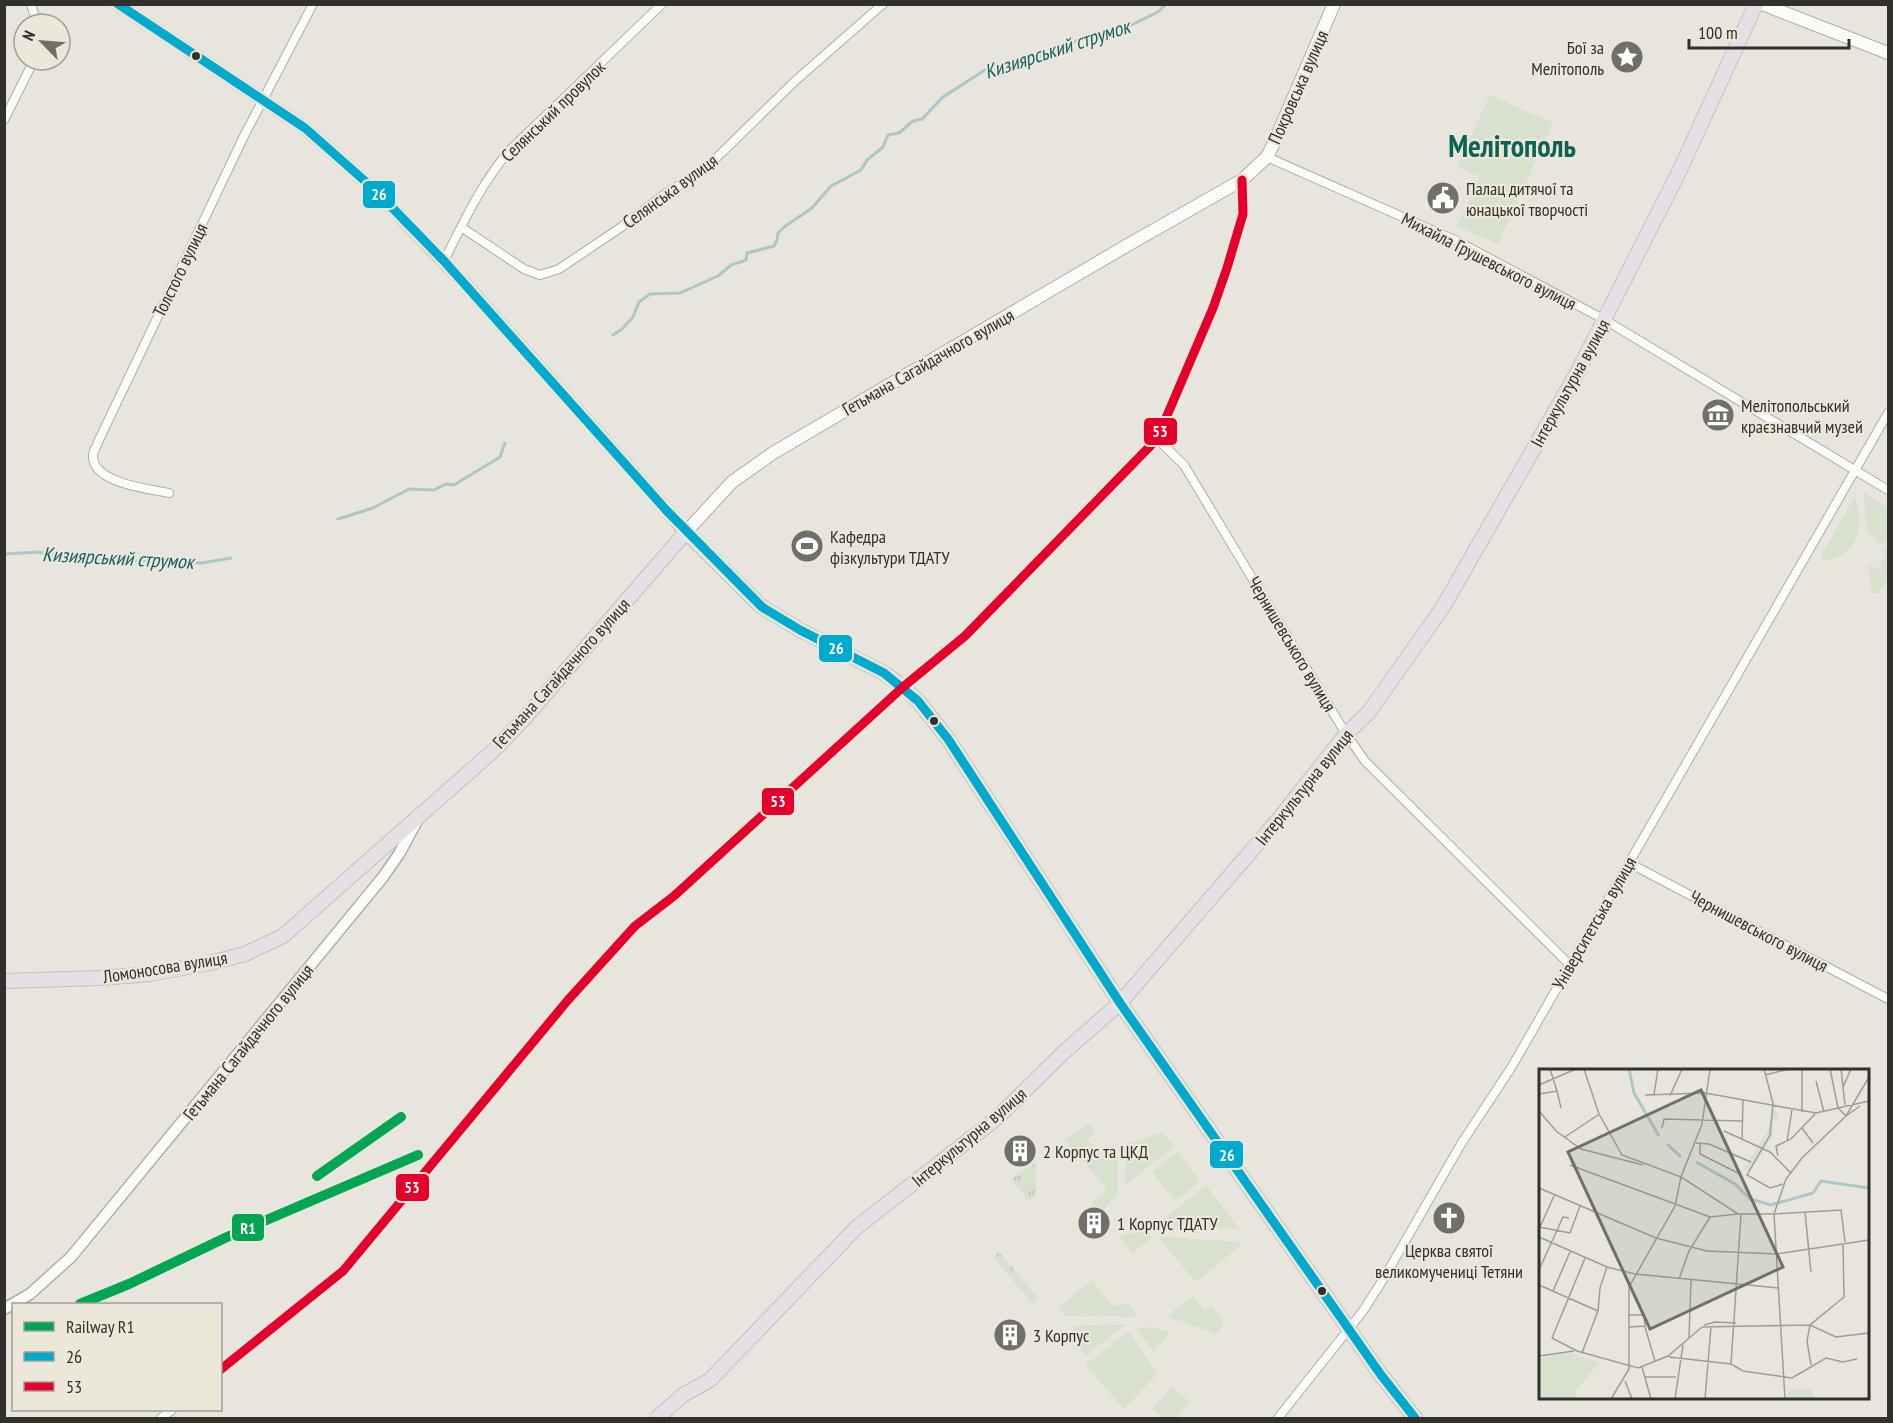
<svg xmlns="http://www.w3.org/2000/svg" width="1893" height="1423" viewBox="0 0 1893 1423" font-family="'PT Sans Narrow',sans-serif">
<defs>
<pattern id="grass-tufts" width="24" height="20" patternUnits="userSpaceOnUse" patternTransform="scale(1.5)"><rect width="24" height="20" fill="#d8e0ce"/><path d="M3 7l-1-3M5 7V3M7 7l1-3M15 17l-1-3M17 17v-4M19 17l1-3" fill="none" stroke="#bac0b1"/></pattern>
</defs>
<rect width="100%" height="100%" fill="#e7e5de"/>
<path fill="url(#grass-tufts)" d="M1036,1162V1194L1028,1201L1012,1179Z
M999,1252L1038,1298L1032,1303L993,1257Z"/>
<path fill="#d8e0ce" d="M1490,95L1553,123L1498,244L1457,226L1480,177L1457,167Z
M1864,493L1888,508V540L1880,544L1877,538L1866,531Z
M1855,497C1861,514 1862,539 1846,552C1841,556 1834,558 1828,561L1820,557Z
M1888,548V576L1879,593H1872L1868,565L1877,569L1887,554L1881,551Z
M1088,1123L1095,1133L1087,1139L1106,1162L1118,1153V1192L1105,1208L1108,1217L1107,1222L1091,1203L1107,1189L1065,1140Z
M1163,1132L1174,1146L1125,1186L1127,1144Z
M1178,1152L1200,1182L1175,1201L1152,1172Z
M1206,1185L1239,1229L1154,1227Z
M1145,1230L1151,1238L1133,1253L1119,1236Z
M1157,1236L1239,1242L1240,1246L1196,1282Z
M1092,1280L1112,1306L1128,1303L1138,1317L1065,1316L1059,1307Z
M1193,1296L1204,1311L1212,1306L1224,1323L1216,1334L1169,1317L1175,1309Z
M1127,1324L1085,1356L1069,1336L1075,1326Z
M1148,1327L1170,1332L1154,1352L1136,1329Z
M1129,1331L1157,1374L1124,1409L1085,1365Z
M1172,1387L1190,1402L1176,1418H1163L1152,1409Z"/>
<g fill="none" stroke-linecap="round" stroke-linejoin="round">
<path stroke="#adc7c7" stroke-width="3" d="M613,335L622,329L633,317L639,302L650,294L680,293L718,276L731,265L746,260L747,253L774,246L777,240L778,233L784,227L812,208L831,186L861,170L867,160L883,147L888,135L899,133L913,121L922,119L943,97L988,68L1012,66L1024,61L1035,59L1081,39L1125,28L1158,12L1166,4
M338,519L373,508L409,489L434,490L446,484L454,485L500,457L505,443
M4,554L39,552L48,555L61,553L99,560L202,563L231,558"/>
<defs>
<path id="minor" d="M31,4L37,24
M4,120L34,60
M1267,157L1457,241L1605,320L1888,490
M461,227L524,269L540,275L559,269L620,228L665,194L705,169L794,82L883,4
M444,261C463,223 481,184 509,151L662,4
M1157,439L1184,465L1346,734L1365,761L1570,965
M169,493C149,489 91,483 93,455C93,451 97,446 98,442L244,136L313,4
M1629,863L1888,999
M220,1370L343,1271L568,1000L635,926L674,896L903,687L965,636L1157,439L1213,308L1227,268L1243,214L1242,180
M161,1418L172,1410
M1278,1418L1363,1311L1384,1278L1461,1144L1511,1068L1888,413"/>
<path id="tertiary" d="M4,1309L30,1294L71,1257L383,877L399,854L418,819"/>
<path id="secondary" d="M118,4L305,128L375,190L464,283L686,532L732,482L773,453L1126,246L1242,180L1267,157L1273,145L1334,4
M1762,4L1888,53"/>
<path id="trunk" d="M4,981L101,978L150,974L210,963L245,954L283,936L493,751L523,720L686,532L762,607L800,630L884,673L903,687L918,701L948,739L1120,1003L1381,1375L1415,1418
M657,1418L683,1395L710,1380L857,1227L997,1118L1064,1052L1120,1003L1278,820L1346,734L1369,712L1443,607L1577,373L1678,174L1756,4"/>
</defs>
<use href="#minor" stroke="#afada8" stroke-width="10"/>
<use href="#tertiary" stroke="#afada8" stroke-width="13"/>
<use href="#secondary" stroke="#afada8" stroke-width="14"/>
<use href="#trunk" stroke="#c2c0bd" stroke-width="16"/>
<use href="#minor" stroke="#fbfbfa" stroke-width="8"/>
<use href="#tertiary" stroke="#fbfbfa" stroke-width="10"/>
<use href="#secondary" stroke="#fbfbfa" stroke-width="12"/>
<use href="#trunk" stroke="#e4e0e6" stroke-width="14"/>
<defs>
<path id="bus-1" d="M118,4L305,128L375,190L444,261L667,511L762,607L800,630L884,673L918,701L948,739L1120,1003L1381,1375L1415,1418"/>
<path id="bus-2" d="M220,1370L343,1271L568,1000L635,926L674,896L903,687L965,636L1157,439L1213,308L1227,268L1243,214L1242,180"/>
</defs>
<use href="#bus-1" stroke="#ebe7da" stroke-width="14"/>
<use href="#bus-2" stroke="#ebe7da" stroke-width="14"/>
<use href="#bus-1" stroke="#00a9ce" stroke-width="9"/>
<use href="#bus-2" stroke="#e4002b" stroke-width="9"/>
<defs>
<path id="rail-1" d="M317,1176L401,1117
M80,1304L129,1284L227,1237L418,1155"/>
</defs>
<use href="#rail-1" stroke="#ebe7da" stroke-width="15"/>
<use href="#rail-1" stroke="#00a651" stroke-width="10"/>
</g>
<defs>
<symbol id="sight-disc" viewBox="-11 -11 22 22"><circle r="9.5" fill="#716f6a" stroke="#ebe7da"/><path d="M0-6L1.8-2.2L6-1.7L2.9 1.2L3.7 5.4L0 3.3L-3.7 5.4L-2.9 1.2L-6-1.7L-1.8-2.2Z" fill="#fff"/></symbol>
<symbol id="civic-disc" viewBox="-11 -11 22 22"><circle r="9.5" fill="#716f6a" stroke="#ebe7da"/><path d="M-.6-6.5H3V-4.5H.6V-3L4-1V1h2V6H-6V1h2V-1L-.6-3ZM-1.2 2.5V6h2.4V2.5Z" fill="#fff"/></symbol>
<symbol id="museum-disc" viewBox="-11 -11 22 22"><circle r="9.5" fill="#716f6a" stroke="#ebe7da"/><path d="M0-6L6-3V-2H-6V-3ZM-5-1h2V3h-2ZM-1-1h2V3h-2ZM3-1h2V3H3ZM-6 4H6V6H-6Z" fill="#fff"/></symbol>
<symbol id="stadium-disc" viewBox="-11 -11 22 22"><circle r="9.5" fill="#716f6a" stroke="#ebe7da"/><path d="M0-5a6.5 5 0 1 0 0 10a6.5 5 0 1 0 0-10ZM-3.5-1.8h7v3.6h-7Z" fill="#fff"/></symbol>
<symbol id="building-disc" viewBox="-11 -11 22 22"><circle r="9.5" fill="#716f6a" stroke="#ebe7da"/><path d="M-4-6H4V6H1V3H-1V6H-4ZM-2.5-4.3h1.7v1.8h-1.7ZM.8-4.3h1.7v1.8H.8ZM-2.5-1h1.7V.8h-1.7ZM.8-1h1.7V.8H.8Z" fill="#fff"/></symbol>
<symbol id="church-disc" viewBox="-11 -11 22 22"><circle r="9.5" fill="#716f6a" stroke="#ebe7da"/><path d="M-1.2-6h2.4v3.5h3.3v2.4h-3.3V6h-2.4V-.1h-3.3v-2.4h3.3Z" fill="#fff"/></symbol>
</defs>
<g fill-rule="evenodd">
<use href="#sight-disc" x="1608" y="38" width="38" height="38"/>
<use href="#civic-disc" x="1424" y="179" width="38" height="38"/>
<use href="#museum-disc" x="1699" y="396" width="38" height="38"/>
<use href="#stadium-disc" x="788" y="527" width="38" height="38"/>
<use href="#building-disc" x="1001" y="1132" width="38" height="38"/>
<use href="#church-disc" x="1430" y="1199" width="38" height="38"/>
<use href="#building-disc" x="1075" y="1204" width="38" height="38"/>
<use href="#building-disc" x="991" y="1316" width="38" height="38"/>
</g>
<g fill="#32302c" stroke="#ebe7da" stroke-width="2">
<circle cx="196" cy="56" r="5"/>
<circle cx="934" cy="721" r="5"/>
<circle cx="1322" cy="1291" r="5"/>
</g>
<g text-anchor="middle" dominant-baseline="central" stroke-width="4.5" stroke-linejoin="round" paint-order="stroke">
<g font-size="18" fill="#32302c" stroke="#ebe7da" text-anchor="start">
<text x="1604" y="47" text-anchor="end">Бої за<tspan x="1604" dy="21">Мелітополь</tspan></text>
<text x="1466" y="188">Палац дитячої та<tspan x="1466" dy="21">юнацької творчості</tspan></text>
<text x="1741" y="405">Мелітопольський<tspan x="1741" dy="21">краєзнавчий музей</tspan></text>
<text x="830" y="536">Кафедра<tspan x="830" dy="21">фізкультури ТДАТУ</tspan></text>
<text x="1043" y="1151">2 Корпус та ЦКД</text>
<text x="1117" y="1223">1 Корпус ТДАТУ</text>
<text x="1449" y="1250" text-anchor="middle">Церква святої<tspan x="1449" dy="21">великомучениці Тетяни</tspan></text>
<text x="1033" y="1335">3 Корпус</text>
</g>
<g font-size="18" fill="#32302c" stroke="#ebe7da">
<text transform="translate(1298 87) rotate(-66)">Покровська вулиця</text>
<text transform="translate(553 111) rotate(-44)">Селянський провулок</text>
<text transform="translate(670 191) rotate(-36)">Селянська вулиця</text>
<text transform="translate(1489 261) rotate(27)">Михайла Грушевського вулиця</text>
<text transform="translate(180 270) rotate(-64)">Толстого вулиця</text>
<text transform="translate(928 362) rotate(-30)">Гетьмана Сагайдачного вулиця</text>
<text transform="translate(1570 383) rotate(-61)">Інтеркультурна вулиця</text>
<text transform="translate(1292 644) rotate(59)">Чернишевського вулиця</text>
<text transform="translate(561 673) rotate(-48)">Гетьмана Сагайдачного вулиця</text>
<text transform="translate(1304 787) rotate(-51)">Інтеркультурна вулиця</text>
<text transform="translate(1594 923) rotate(-60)">Університетська вулиця</text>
<text transform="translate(1759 931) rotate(28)">Чернишевського вулиця</text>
<text transform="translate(165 967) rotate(-9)">Ломоносова вулиця</text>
<text transform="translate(248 1042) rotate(-51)">Гетьмана Сагайдачного вулиця</text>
<text transform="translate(969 1137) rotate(-40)">Інтеркультурна вулиця</text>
</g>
<g font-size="20" font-style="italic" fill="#125f66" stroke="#ebe7da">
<text transform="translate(1057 49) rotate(-18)">Кизиярський струмок</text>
<text transform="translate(118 558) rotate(3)">Кизиярський струмок</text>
</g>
<g font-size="30" font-weight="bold" fill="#0d6353" stroke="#ebe7da">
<text x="1512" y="145">Мелітополь</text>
</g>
</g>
<g transform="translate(1539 1069)">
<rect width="330" height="330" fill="#e7e5de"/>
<path d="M235,38L241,50L234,51V68L210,103L205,100L228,63Z" fill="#d8e0ce"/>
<path d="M26,284L39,286L41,292L43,288L61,293L37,321L36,330H0V290ZM256,320L273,321L276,330H248L250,321Z" fill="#d8e0ce"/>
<path fill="none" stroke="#adc7c7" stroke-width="3" d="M90,0L95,24L120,67M128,75L142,88M157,93L196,115L211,130L232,136L274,124L282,112L330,119"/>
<path fill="none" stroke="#9f9d97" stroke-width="1.5" d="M11,0L18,22M45,0L60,45L83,86L142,108L136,137L90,218V300L72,330M171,0L163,55L142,108L199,145H235L246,330M225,0L234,34L231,66L208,106L231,119L244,115M263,0V43M291,0L299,39L307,47L321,37M302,0L306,36M226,6L250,0M277,12L285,43M0,16L37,0M304,18L312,0M0,25L18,22L22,39M115,25L119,0M106,26L166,24L277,44L330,32M131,27L143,0M0,42L17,62L42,80L104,96M123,59L125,50L203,52M263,59L274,74M185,62L231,83L252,104M26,68L59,46M203,71L204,31M248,72L253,41M157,74L170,75L212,93M161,74V85L201,105M239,87L237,77L252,70L276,45M31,96L171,148L199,145M0,119L117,169L168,182L238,185L330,171M266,143L272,203M0,158L31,164L41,137M1,158L15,127M0,168L68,198L96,205L240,219M306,173L302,141L235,145L247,110L263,89L307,47L330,8M0,201L24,148L30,149M140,210L150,182L171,148M0,216L59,242M14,222L31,183M90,246H105L106,257L90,258M165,256L176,253L197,254M106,258L116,292M163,258L271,256L297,268L330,264M13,269L46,189M13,269L38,282L99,299L129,287L163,258M150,269L152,211M43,284L59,242L61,219L68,198M0,287L35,282M130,288L192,295L204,302L253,309L287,289L304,293L318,290M192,295L202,146M272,296L268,272L271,256L305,228L304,176M103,298L112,330M106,308H137M86,312L93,330M136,330L144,276M166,330L172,257"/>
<path fill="#716f6a" fill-opacity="0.15" stroke="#716f6a" stroke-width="3" d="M162,21L244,198L111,260L29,83Z"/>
<rect width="330" height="330" fill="none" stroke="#32302c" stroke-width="3"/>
</g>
<g stroke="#ebe7da" stroke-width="2">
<rect x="362" y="180" width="34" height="29" rx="6" fill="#00a9ce"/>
<rect x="1143" y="417" width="35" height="29" rx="6" fill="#e4002b"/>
<rect x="818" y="634" width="35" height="29" rx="6" fill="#00a9ce"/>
<rect x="761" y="787" width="34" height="29" rx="6" fill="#e4002b"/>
<rect x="1209" y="1140" width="35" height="29" rx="6" fill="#00a9ce"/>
<rect x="395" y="1173" width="35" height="29" rx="6" fill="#e4002b"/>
<rect x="231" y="1213" width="34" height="29" rx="6" fill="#00a651"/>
</g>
<g font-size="16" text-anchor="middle" font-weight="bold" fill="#fff">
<text x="379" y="200">26</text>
<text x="1160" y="437">53</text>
<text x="836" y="654">26</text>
<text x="778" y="807">53</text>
<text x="1227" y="1161">26</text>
<text x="412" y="1193">53</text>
<text x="248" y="1234">R1</text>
</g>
<rect width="1893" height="1423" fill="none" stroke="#32302c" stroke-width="12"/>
<rect x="12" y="1303" width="210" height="108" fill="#ebe7da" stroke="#a19e94" stroke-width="1.5"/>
<rect x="24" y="1322" width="30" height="9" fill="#00a651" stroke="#a19e94" stroke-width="1.5"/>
<text x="66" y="1333" font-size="18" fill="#32302c">Railway R1</text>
<rect x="24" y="1352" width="30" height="9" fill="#00a9ce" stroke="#a19e94" stroke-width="1.5"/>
<text x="66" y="1363" font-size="18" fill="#32302c">26</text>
<rect x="24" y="1382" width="30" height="9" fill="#e4002b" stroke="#a19e94" stroke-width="1.5"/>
<text x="66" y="1393" font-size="18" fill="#32302c">53</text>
<g transform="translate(42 42) rotate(295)"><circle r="28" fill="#ebe7da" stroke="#a19e94" stroke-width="1.5"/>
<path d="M0-4.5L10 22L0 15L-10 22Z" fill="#716f6a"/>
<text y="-9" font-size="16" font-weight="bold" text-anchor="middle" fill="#32302c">N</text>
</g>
<path d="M1689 39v9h160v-9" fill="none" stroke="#32302c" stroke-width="3"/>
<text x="1698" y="39" font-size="18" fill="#32302c" stroke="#ebe7da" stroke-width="4.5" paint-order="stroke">100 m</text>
</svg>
